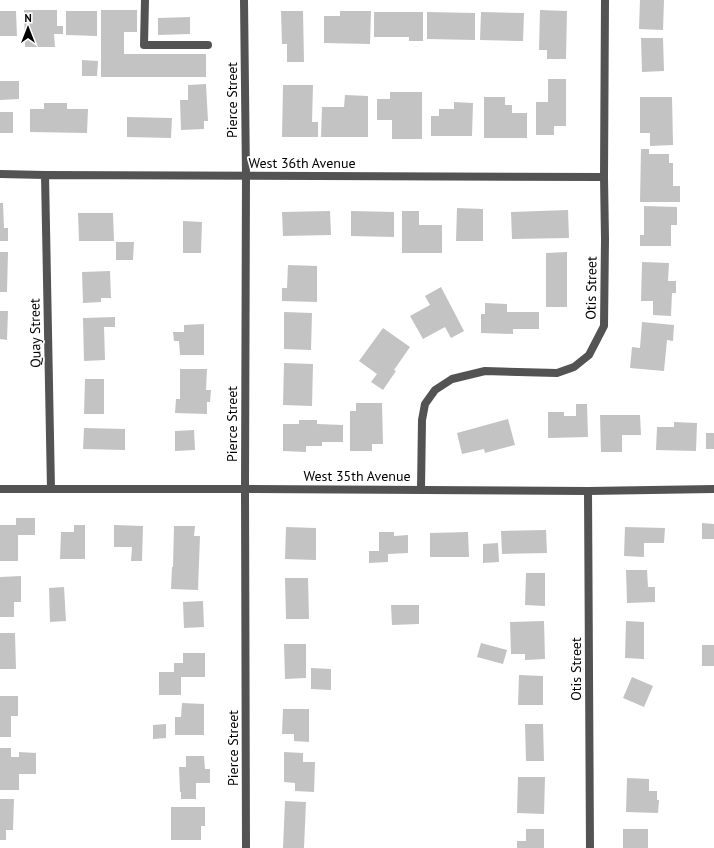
<svg xmlns="http://www.w3.org/2000/svg" width="714" height="848" viewBox="0 0 714 848" font-family="'PT Sans',sans-serif">
<rect width="100%" height="100%" fill="#fff"/>
<path fill="#c3c3c3" d="M640,0H664L663,30L639,29Z
M24,10H57V26H63V34H54L55,47H25Z
M101,10H137V32H124V54H206V77H101Z
M540,10L567,11L566,59H547V50H539Z
M0,11H16L17,36H0Z
M66,11H97V36L66,35Z
M281,11H303L304,62H287V44H282Z
M340,11H371L370,44L324,43V16H340Z
M374,12H423V41H409V37H374Z
M427,12L475,13V40L427,39Z
M481,12L524,13L523,41L480,40Z
M190,17V34L158,35V18Z
M641,38H663L664,71L642,72Z
M82,60L98,61L97,76H82Z
M548,79H566V126H554V135H536V102H548Z
M0,81H19V99L0,100Z
M206,84L208,121H204V129L181,130L180,100H188V85Z
M283,85H313L312,122H318V137H282Z
M390,92H422V139H392V120H377V99H390Z
M345,95L368,96V137H321L322,107H344Z
M484,97H505V105H512V113H527V138H484Z
M640,97H672L673,145L650,146V133H640Z
M454,102L473,103L472,136H431V116H439V109H454Z
M44,103H67V109H88L87,133L30,132V109H44Z
M0,112H13V133H0Z
M127,117L172,118L171,138L127,137Z
M641,149H649V154H669V163H673V186H680V202H640Z
M0,203H3L4,228H8V241H0Z
M644,206L677,207V225H671V246H640V235H644Z
M457,208L483,209V241H456Z
M568,210L569,238L512,239L511,212Z
M330,211L331,235L283,236L282,212Z
M351,211L394,212V237L351,236Z
M402,211H419V225H442V253H402Z
M78,213H113L114,241H79Z
M183,221L202,222L201,253H183Z
M116,242H134L133,260H116Z
M0,252H8L7,292H0Z
M567,252V307H546V253Z
M642,262L669,263L668,281H676V293H672L671,316L653,315V301H641Z
M288,265L317,266V302L282,301V288H287Z
M110,271L111,298H101V302L83,303L82,272Z
M441,287L464,331L451,338L445,327L423,339L410,316L430,305L425,296Z
M485,303L507,304V312H539V329H513V334L481,333V314H485Z
M0,311H8L7,340L0,339Z
M284,312L312,313L311,350L284,349Z
M115,317V327H104L105,360L84,361L83,318Z
M642,322L674,325L673,341L667,340L664,371L630,368L632,347L640,348Z
M204,324V355H180L179,341H174L173,332H184V325Z
M383,328L410,347L394,370L396,371L383,390L371,382L377,374L359,361Z
M284,363L313,364L312,406L283,405Z
M180,369H207L206,390H211L210,402H207V414L175,413L176,399H180Z
M85,379H104V414H84Z
M356,403H382L383,444H372V451H350V411H356Z
M576,404H587L588,437L548,438V412H564V416H576Z
M600,415H640L641,435H622V452H601Z
M508,419L515,445L485,453L484,449L462,454L457,433Z
M299,420H317V424L343,425V442H322V446H306V452L283,451V424H299Z
M674,422L697,423L696,451L656,450L657,427H674Z
M84,428L125,429V450L83,449Z
M194,430L195,450L175,451V431Z
M706,433H714V449H706Z
M16,518H35V535H18V561H0V525H16Z
M702,523L714,524V539H702Z
M74,525H85V559H60L61,532H74Z
M114,525L143,526L142,561H131L132,547H114Z
M174,526H195L194,536H200L198,590L171,589L172,567H173Z
M286,527L316,528V560L285,559Z
M625,527L665,528L664,543H644V557L624,556Z
M546,530L547,553L502,554L501,531Z
M379,532H394V536L408,535V553L388,554V562L369,563V551H379Z
M468,532L469,557H430V533Z
M498,543L499,562L483,563V544Z
M626,570H647L648,587H655V602L627,603Z
M526,573H545V606L525,605Z
M21,576V602H14V617H0V577Z
M285,578H308L309,619H286Z
M64,587L66,621L50,622L49,588Z
M203,601L204,627L184,628L183,602Z
M391,605H419V624L392,625Z
M544,621L545,659L525,660V654H511L510,622Z
M626,621L644,622V659L625,658Z
M0,633H15L16,669H0Z
M481,643L507,650L503,664L477,657Z
M284,644H306V678L285,679Z
M702,645H714V666H702Z
M183,653H205V677H181V695H159V672H174V663H183Z
M311,668L331,669V690L311,689Z
M519,675L543,676V705H518Z
M632,677L653,686L644,707L623,698Z
M0,696H18V716H11V737H0Z
M182,703L204,704V735H175V717H181Z
M283,709H309V742L294,741V734H282Z
M166,724V738L153,739V725Z
M525,724H543L544,761H526Z
M0,748H11V757H19V752L36,753V774H19V790H0Z
M284,752L303,753V762H315L314,792L295,791V783L284,782Z
M186,756H204L205,769H210V783H196V799H181V792H180L179,767H186Z
M518,777H545L544,814L517,813Z
M627,778L649,779V791H657V800H659L658,813L626,812Z
M0,799H14L13,830H6V840H0Z
M285,801L306,802L304,848H283Z
M171,807H205V826H201V840H171Z
M526,829H544V848H517V841H526Z
M623,829H648V848H623Z"/>
<g fill="none" stroke-linecap="round" stroke-linejoin="round">
<path stroke="#535353" stroke-width="8" d="M145,0L144,45H208"/>
<path stroke="#535353" stroke-width="8" d="M0,174L45,175L604,177
M45,175L51,489
M421,489L422,420L425,404L435,390L452,379L485,371L557,373L574,367L589,355L604,326L605,239L604,177L605,0
M588,491L590,848"/>
<path stroke="#535353" stroke-width="8" d="M244,0L246,176L245,489L246,848
M0,489H245L588,491L714,489"/>
</g>
<g text-anchor="middle" dominant-baseline="central" stroke-width="3.5" stroke-linejoin="round" paint-order="stroke">
<g font-size="14" fill="#000" stroke="#fff">
<text transform="translate(232 100) rotate(-90)">Pierce Street</text>
<text x="302" y="163">West 36th Avenue</text>
<text transform="translate(591 288) rotate(-89)">Otis Street</text>
<text transform="translate(35 333) rotate(-91)">Quay Street</text>
<text transform="translate(232 424) rotate(-90)">Pierce Street</text>
<text x="357" y="476">West 35th Avenue</text>
<text transform="translate(576 669) rotate(-90)">Otis Street</text>
<text transform="translate(233 748) rotate(-90)">Pierce Street</text>
</g>
</g>
<g transform="translate(28 28)" stroke="#ffffff" stroke-width="3" paint-order="stroke">
<path d="M0-3L7 15L0 10L-7 15Z" fill="#000000"/>
<text y="-6" font-size="11" font-weight="bold" text-anchor="middle" fill="#000000">N</text>
</g>
</svg>
